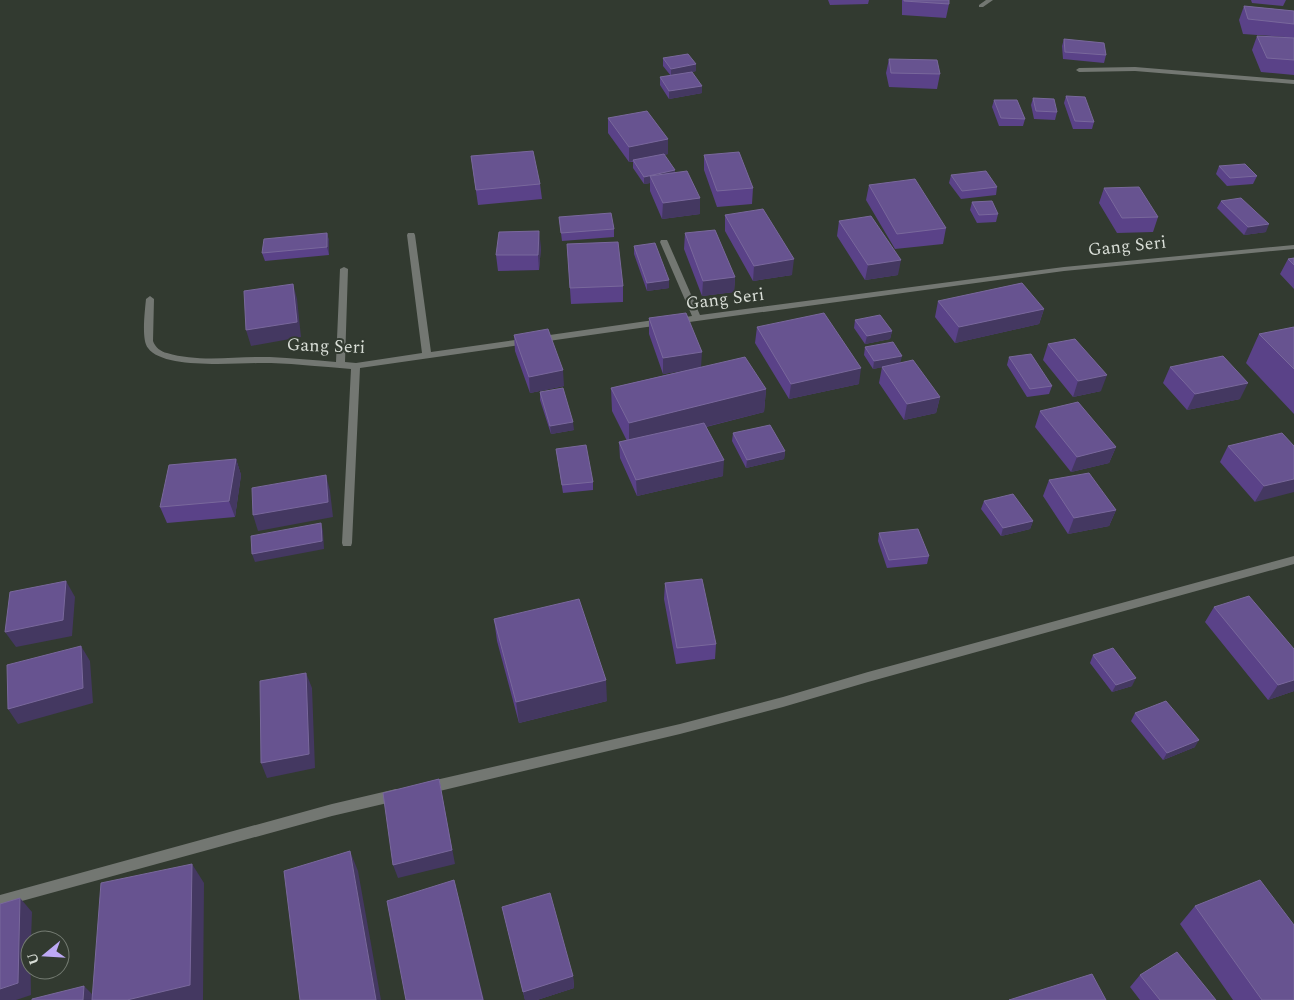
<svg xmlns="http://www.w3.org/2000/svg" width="1294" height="1000" viewBox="0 0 1294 1000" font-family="Spectral,serif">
<rect width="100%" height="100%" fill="#323a30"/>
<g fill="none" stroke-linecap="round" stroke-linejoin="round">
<path fill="#737772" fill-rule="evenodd" d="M986,0H993L983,7H979V5Z
M1135,67L1294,80V84L1135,71L1079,72L1076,70L1079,68Z
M408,233H414L415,235L431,352L661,319L665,322L661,325L360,368L352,543L351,546H343L342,543L351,369C325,367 298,364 271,363C244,362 164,371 148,348C141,340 145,310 146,299L150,296L154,299L153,341C155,347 161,352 167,353C200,363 237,356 270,357C292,358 314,360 336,362L340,269L344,267L348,269L345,362L356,363L422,353L407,235Z
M661,240H667L668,242L700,315L1064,267L1294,245V249L1064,271L675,324L672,323L671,321L672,319L692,316L660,242Z
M1294,556V564L868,682L783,707L680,734L427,794L423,792L421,788L423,784L427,782L680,724L783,697L868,672Z
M396,789L400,791L402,795L400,799L396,801L332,816L0,907V895L332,804Z"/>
</g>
<path fill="#5a4288" d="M828,0H869L868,4L830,5Z
M902,0H949V4L946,18L902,15Z
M1251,0H1286L1283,6L1252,3Z
M1244,6L1294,11V75L1261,72L1252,50L1257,36L1286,37L1243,34L1239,20Z
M1064,39L1106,55L1104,63L1063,59L1062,46Z
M663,58L696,64V71L688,73L702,86V93L669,99L660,85V77L671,76L663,66Z
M889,59L940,74L937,89L889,87L886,73Z
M1066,96L1094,122L1092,129H1073L1064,103Z
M1033,98L1057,112L1055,120L1034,119L1031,105Z
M994,100L1025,119L1023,126H999L992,107Z
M608,118L668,139V154L664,155L675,173L700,198V214L662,219L650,191V183L644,184L633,168V162H629L608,133Z
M704,155L753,188L752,204L717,207L704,170Z
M471,156L540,184L542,199L478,205Z
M1219,166L1257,176L1253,184L1227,186L1216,174Z
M951,175L997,187L996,195L961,199L949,183Z
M869,185L946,228L943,244L895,249L866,200Z
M1104,188L1158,217L1153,232L1117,233L1099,203Z
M1221,201L1266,232L1244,235L1217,208Z
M972,202L998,214L996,222L977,223L970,210Z
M725,215L792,275L753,281L725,231Z
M559,217L614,229V237L562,241Z
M839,221L898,275L865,280L837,236Z
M327,233L329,241V255L265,261L262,253Z
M685,233L735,277L734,292L702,296L684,249Z
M567,244L623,286V302L571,304Z
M634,246L669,288L647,291L634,254Z
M541,247L539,270L498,271L496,255Z
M1294,258V289L1280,274L1288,259Z
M938,301L1044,309L1039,324L955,343L935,317Z
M649,318L701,367L766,389L764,412L706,427L723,476L637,496L620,458L619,442L627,441L612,411L611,388L691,369L663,374L649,334Z
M855,320L892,331L890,339L865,344L854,328Z
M757,327L859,384L789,399L755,343Z
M1294,327V414L1246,363L1259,334Z
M514,335L564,386L530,393L515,351Z
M1048,344L1101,391L1073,397L1043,360Z
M865,347L900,363L940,397L936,413L904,420L879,383L882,367L873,369L864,355Z
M1009,357L1052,386L1049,394L1027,397L1007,365Z
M1170,367L1240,399L1187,410L1163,383Z
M540,392L574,430L551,434L540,400Z
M1040,411L1116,447L1109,463L1071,472L1035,427Z
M733,433L785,451L784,459L746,468L732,441Z
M1228,446H1294L1255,502L1220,462Z
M556,449L593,482V490L563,493Z
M236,459L241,475L235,517L167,523L160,507Z
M1049,480L1116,510L1109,526L1068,534L1043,496Z
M984,501L1033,521L1030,529L1001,536L981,509Z
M879,533L929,556L927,564L887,568L878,541Z
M665,583L716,644L715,659L676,664L664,599Z
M1214,607L1294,691L1268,700L1205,622Z
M494,619L607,701L519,723L497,641Z
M1093,655L1132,686L1112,692L1090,663Z
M1135,713L1195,747L1163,760L1131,721Z
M1195,906L1294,1000H1233L1180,924Z
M502,907L573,976L574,988L537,1000H525Z
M1140,975L1216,1000H1140L1130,987Z"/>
<path fill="#443861" d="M696,64V71L671,76V69Z
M702,86V93L669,99V91Z
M668,139V154L629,162V147Z
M675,170V178L650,176V183L644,184V177Z
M700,198V214L662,219L663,203Z
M1269,224L1266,232L1244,235L1248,227Z
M539,231L541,247L539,270L538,255Z
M327,233L329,241V255L327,247Z
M794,259L792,275L753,281L754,266Z
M901,260L898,275L865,280L868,265Z
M735,277L734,292L702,296L703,281Z
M669,280V288L647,291V283Z
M293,284L297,299L301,337L251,346L246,330Z
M1044,309L1039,324L955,343L959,327Z
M892,331L890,339L865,344L867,336Z
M702,352L701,368L663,374V358Z
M902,356L900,364L873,369L874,361Z
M861,368L859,384L789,399L791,384Z
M563,370L564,386L530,393L529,377Z
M1107,375L1101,391L1073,397L1078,381Z
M1248,383L1240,399L1187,410L1195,394Z
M766,389L764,412L629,446V423Z
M940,397L936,413L904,420L907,404Z
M573,422L574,430L551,434L550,426Z
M1116,447L1109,463L1071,472L1077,457Z
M785,451L784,459L746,468L747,460Z
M236,459L241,475L235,517L229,501Z
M724,460L723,476L637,496L636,480Z
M326,475L330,491L333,517L258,531L253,515Z
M1294,479V492L1255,502L1264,486Z
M1116,510L1109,526L1068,534L1074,518Z
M1033,521L1030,529L1001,536L1003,528Z
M321,523L323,531L324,549L255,562L252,554Z
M66,581L75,597L72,636L16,647L5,632Z
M81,646L90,661L93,703L18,724L8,709Z
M306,673L312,688L315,768L267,778L261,763Z
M1136,678L1132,686L1112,692L1116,685Z
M606,680L607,701L519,723L516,702Z
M1294,680V691L1268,700L1278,685Z
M1199,740L1195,747L1163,760L1167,753Z
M439,779L442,794L455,864L398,878L393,865Z
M350,851L358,871L381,1000H376Z
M192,864L204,883L203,1000H127Z
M454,880L459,899L484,1000H483Z
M20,898L32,912L31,940H30L31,995L16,1000H0V989Z
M573,976L574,988L537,1000H525L523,992Z
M84,986L96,998L95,1000H83Z"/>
<path fill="#675390" stroke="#79689c" d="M904,0H949V4L904,1Z
M1244,6L1294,11V24L1248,19Z
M1257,36L1294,38V60L1267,58Z
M1064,39L1104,43L1106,55L1065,52Z
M688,54L696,64L671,69L663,58Z
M889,59L937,60L940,74L891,73Z
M692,72L702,86L669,91L660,77Z
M1066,96L1085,97L1094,122L1075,121Z
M1033,98L1054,99L1057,112L1036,111Z
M994,100H1017L1025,119L1001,118Z
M647,111L668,139L629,147L608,118Z
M533,151L540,184L476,190L471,156Z
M739,152L753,188L717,191L704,155Z
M664,154L675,170L644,177L633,160Z
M1245,164L1257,176L1230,178L1219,166Z
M687,171L700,198L663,203L650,176Z
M986,171L997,187L962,191L951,175Z
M915,179L946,228L897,234L869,185Z
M1139,187L1158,217L1122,218L1104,188Z
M1241,198L1269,224L1248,227L1221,201Z
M992,201L998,214L979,215L972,202Z
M763,209L794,259L754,266L725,215Z
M611,213L614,229L561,233L559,217Z
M871,216L901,260L868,265L839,221Z
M715,230L735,277L703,281L685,233Z
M539,231L538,255H496L499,232Z
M327,233V247L262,253L264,239Z
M618,242L623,286L570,288L567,244Z
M655,243L669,280L647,283L634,246Z
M1294,258V265L1288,259Z
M1022,283L1044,309L959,327L938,301Z
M293,284L297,322L246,330L244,291Z
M686,313L702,352L663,358L649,318Z
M824,313L861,368L791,384L757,327Z
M880,315L892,331L867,336L855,320Z
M1294,327V369L1259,334Z
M548,329L563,370L529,377L514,335Z
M1075,339L1107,375L1078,381L1048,344Z
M893,342L902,356L874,361L865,347Z
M1031,354L1052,386L1030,389L1009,357Z
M1223,356L1248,383L1195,394L1170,367Z
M745,357L766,389L629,423L611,388Z
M913,360L940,397L907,404L882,367Z
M563,388L573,422L550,426L540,392Z
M1078,402L1116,447L1077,457L1040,411Z
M704,423L724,460L636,480L619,442Z
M770,425L785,451L747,460L733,433Z
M1282,433L1294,446V479L1264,486L1228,446Z
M586,445L593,482L562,485L556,449Z
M236,459L229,501L160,507L169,465Z
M1089,473L1116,510L1074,518L1049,480Z
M326,475L328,502L253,515L252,488Z
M1013,494L1033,521L1003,528L984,501Z
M321,523L322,541L252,554L251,536Z
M918,529L929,556L889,560L879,533Z
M702,579L716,644L677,648L665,583Z
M66,581L63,620L5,632L10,592Z
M1249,596L1294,649V680L1278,685L1214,607Z
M579,599L606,680L516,702L494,619Z
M81,646L83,688L8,709L7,665Z
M1113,648L1136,678L1116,685L1093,655Z
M306,673L309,754L261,763L260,681Z
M1166,701L1199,740L1167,753L1135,713Z
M439,779L452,850L393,865L383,793Z
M350,851L376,1000H300L284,871Z
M192,864L190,985L127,1000H92L101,883Z
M454,880L483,1000H406L387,901Z
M1260,880L1294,925V1000H1262L1195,906Z
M550,893L573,976L523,992L502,907Z
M20,898L18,983L0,989V904Z
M1177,952L1216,1000H1160L1140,975Z
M1092,974L1106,1000H1009Z
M84,986L83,1000H32V999Z"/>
<g text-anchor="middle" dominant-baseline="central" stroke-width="4" stroke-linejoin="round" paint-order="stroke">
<g font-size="18" fill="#d9ded7" stroke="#323a30">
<text transform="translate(1127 246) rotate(-6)">Gang Seri</text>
<text transform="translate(725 299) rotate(-7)">Gang Seri</text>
<text transform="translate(326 346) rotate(2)">Gang Seri</text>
</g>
</g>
<g transform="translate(45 955) rotate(252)"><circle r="24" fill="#323a30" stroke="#757c73"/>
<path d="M0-4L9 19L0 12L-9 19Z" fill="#bda9f5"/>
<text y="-8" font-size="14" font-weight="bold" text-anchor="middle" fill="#d9ded7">U</text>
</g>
</svg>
